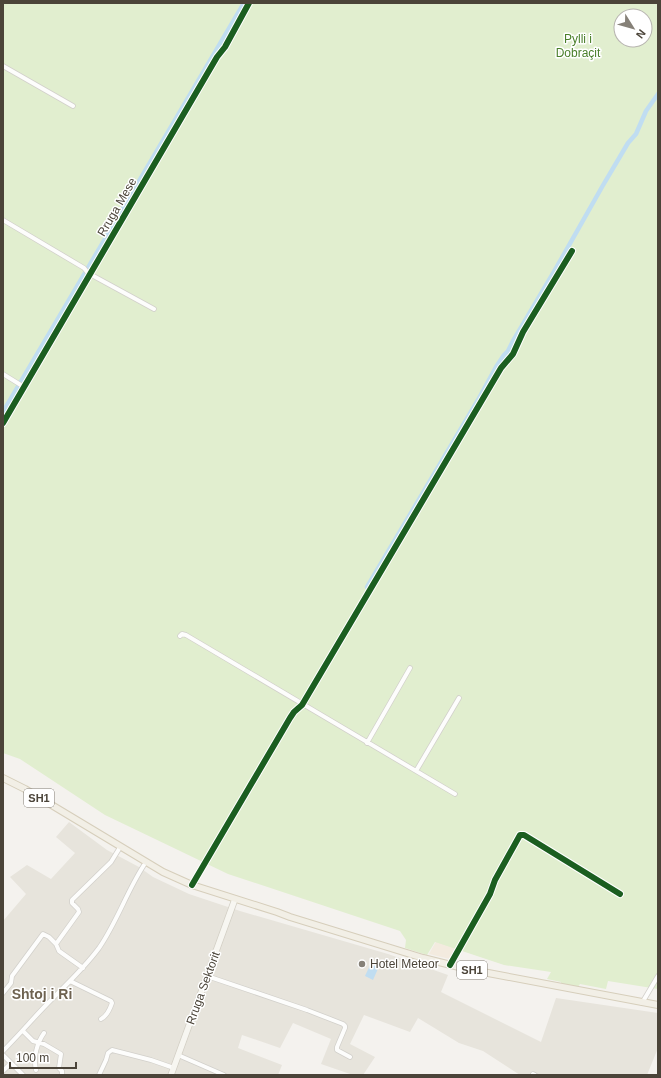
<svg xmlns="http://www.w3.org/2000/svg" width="661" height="1078" viewBox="0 0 661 1078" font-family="Helvetica,sans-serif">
<rect width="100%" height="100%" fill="#f4f2ee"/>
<path fill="#e7e4dc" d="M69,822L107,850L139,867L153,877L189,894L240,911L388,954L448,975L441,992L541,1042L556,998L658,1013V1048L647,1075H520L483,1051L459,1043L418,1018L410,1032L364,1015L350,1044L375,1057L363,1075H353L321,1064L331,1039L293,1023L280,1048L242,1035L238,1048L282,1065L278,1075H3V921L26,894L10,877L27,865L51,879L75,853L56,837Z"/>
<path fill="#f3ebdf" d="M456,906L475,917L452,958L450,959L429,954Z"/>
<path fill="#e1eecf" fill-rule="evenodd" d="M3,3H658V989L608,981L606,989L580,984L578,987L561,984V982L547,979L551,972L504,965L435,942L427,955L405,948L406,940L400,931L228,874L105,815L20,759L3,753ZM621,16H645V40H621Z"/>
<path fill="#c0ddf1" d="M372,961L380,964L373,980L365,976Z"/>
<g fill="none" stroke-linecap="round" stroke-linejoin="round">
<path stroke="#c0ddf1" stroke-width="4.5" d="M3,412L244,3
M367,587L478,400L496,367L504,355L508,351L513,341L555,270L602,187L628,143L636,134L646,111L658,94"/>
<defs>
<path id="street" d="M3,66L73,106
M3,220L84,268L88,273L154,309
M3,374L24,387
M3,423L217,57L225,47L249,3
M180,636L182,634L186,635L455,794
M367,743L410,668
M416,771L459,698
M192,885L290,718L294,712L302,705L501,368L513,354L523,332L572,251
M56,944L79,912L78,909L72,903V900L111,862L119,849
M450,965L490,894L495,880L520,835H524L620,894
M207,976L307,1010L343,1024L345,1026V1028L337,1047V1050L350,1057
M70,981L111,1001L112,1003C110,1009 107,1016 101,1019
M3,993L11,983L12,976L43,934L49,937L56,944L59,951L83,968
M642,1003L658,976
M23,1031L33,1041L44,1044L61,1054L59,1068L62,1071V1074
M3,1051C20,1034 35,1016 51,1000C68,983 85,967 99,948C117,922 127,891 144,865
M3,1055L23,1075
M178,1055L224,1075
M36,1070C33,1057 37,1043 44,1033
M3,1071L11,1063
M533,1074L535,1075
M99,1075L106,1060L108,1053L112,1050L151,1060L174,1068"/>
<path id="secondary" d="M171,1075L235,899"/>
<path id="primary" d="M3,778L25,789L163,872L192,885L277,912L290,917L423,958L467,969L658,1005"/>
</defs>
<use href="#street" stroke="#d2d0cb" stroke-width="5.5"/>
<use href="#secondary" stroke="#d3cfc5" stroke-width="7"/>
<use href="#primary" stroke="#d6cebb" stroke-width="8"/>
<use href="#street" stroke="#fdfdfc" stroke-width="4"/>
<use href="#secondary" stroke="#f7f6f1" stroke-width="5.5"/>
<use href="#primary" stroke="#f2efe6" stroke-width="6"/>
<defs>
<path id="cycleway" d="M3,423L217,57L225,47L249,3
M192,885L290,718L294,712L302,705L501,368L513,354L523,332L572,251
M450,965L490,894L495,880L520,835H524L620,894"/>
</defs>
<use href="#cycleway" stroke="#fff" stroke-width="8"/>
<use href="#cycleway" stroke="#1b5e20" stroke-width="6"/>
</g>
<circle fill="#868178" stroke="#fff" stroke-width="1.5" cx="362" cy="964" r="4"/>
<g text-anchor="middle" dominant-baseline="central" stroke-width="3" stroke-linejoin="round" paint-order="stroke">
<g fill="#fff" stroke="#817c74" stroke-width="1">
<rect x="24" y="789" width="30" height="18" rx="3"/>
<rect x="457" y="961" width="30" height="18" rx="3"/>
</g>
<g font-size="11" font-weight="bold" fill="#4b4439">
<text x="39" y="798">SH1</text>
<text x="472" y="970">SH1</text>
</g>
<g font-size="12" fill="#4a7f2a" stroke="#fff">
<text x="578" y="39">Pylli i<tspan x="578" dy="14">Dobraçit</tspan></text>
</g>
<g font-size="12" fill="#4b4439" stroke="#fff">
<text transform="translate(117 207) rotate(-60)">Rruga Mese</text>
<text transform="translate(203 988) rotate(-70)">Rruga Sektorit</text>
</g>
<g font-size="12" fill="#4b4439" stroke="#fff" text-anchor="start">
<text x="370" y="964">Hotel Meteor</text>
</g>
<g font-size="14" font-weight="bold" fill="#6e6250" stroke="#fff">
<text x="42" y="994">Shtoj i Ri</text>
</g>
</g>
<rect width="661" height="1078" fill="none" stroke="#4b4439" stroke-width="8"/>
<g transform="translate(633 28) rotate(127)"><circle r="19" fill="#ffffff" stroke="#b7b4b0"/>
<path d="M0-3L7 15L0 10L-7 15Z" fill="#868178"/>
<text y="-6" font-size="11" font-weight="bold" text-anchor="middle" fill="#4b4439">N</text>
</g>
<path d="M10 1062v6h66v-6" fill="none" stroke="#4b4439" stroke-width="2"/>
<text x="16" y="1062" font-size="12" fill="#4b4439" stroke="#ffffff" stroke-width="3" paint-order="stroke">100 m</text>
</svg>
